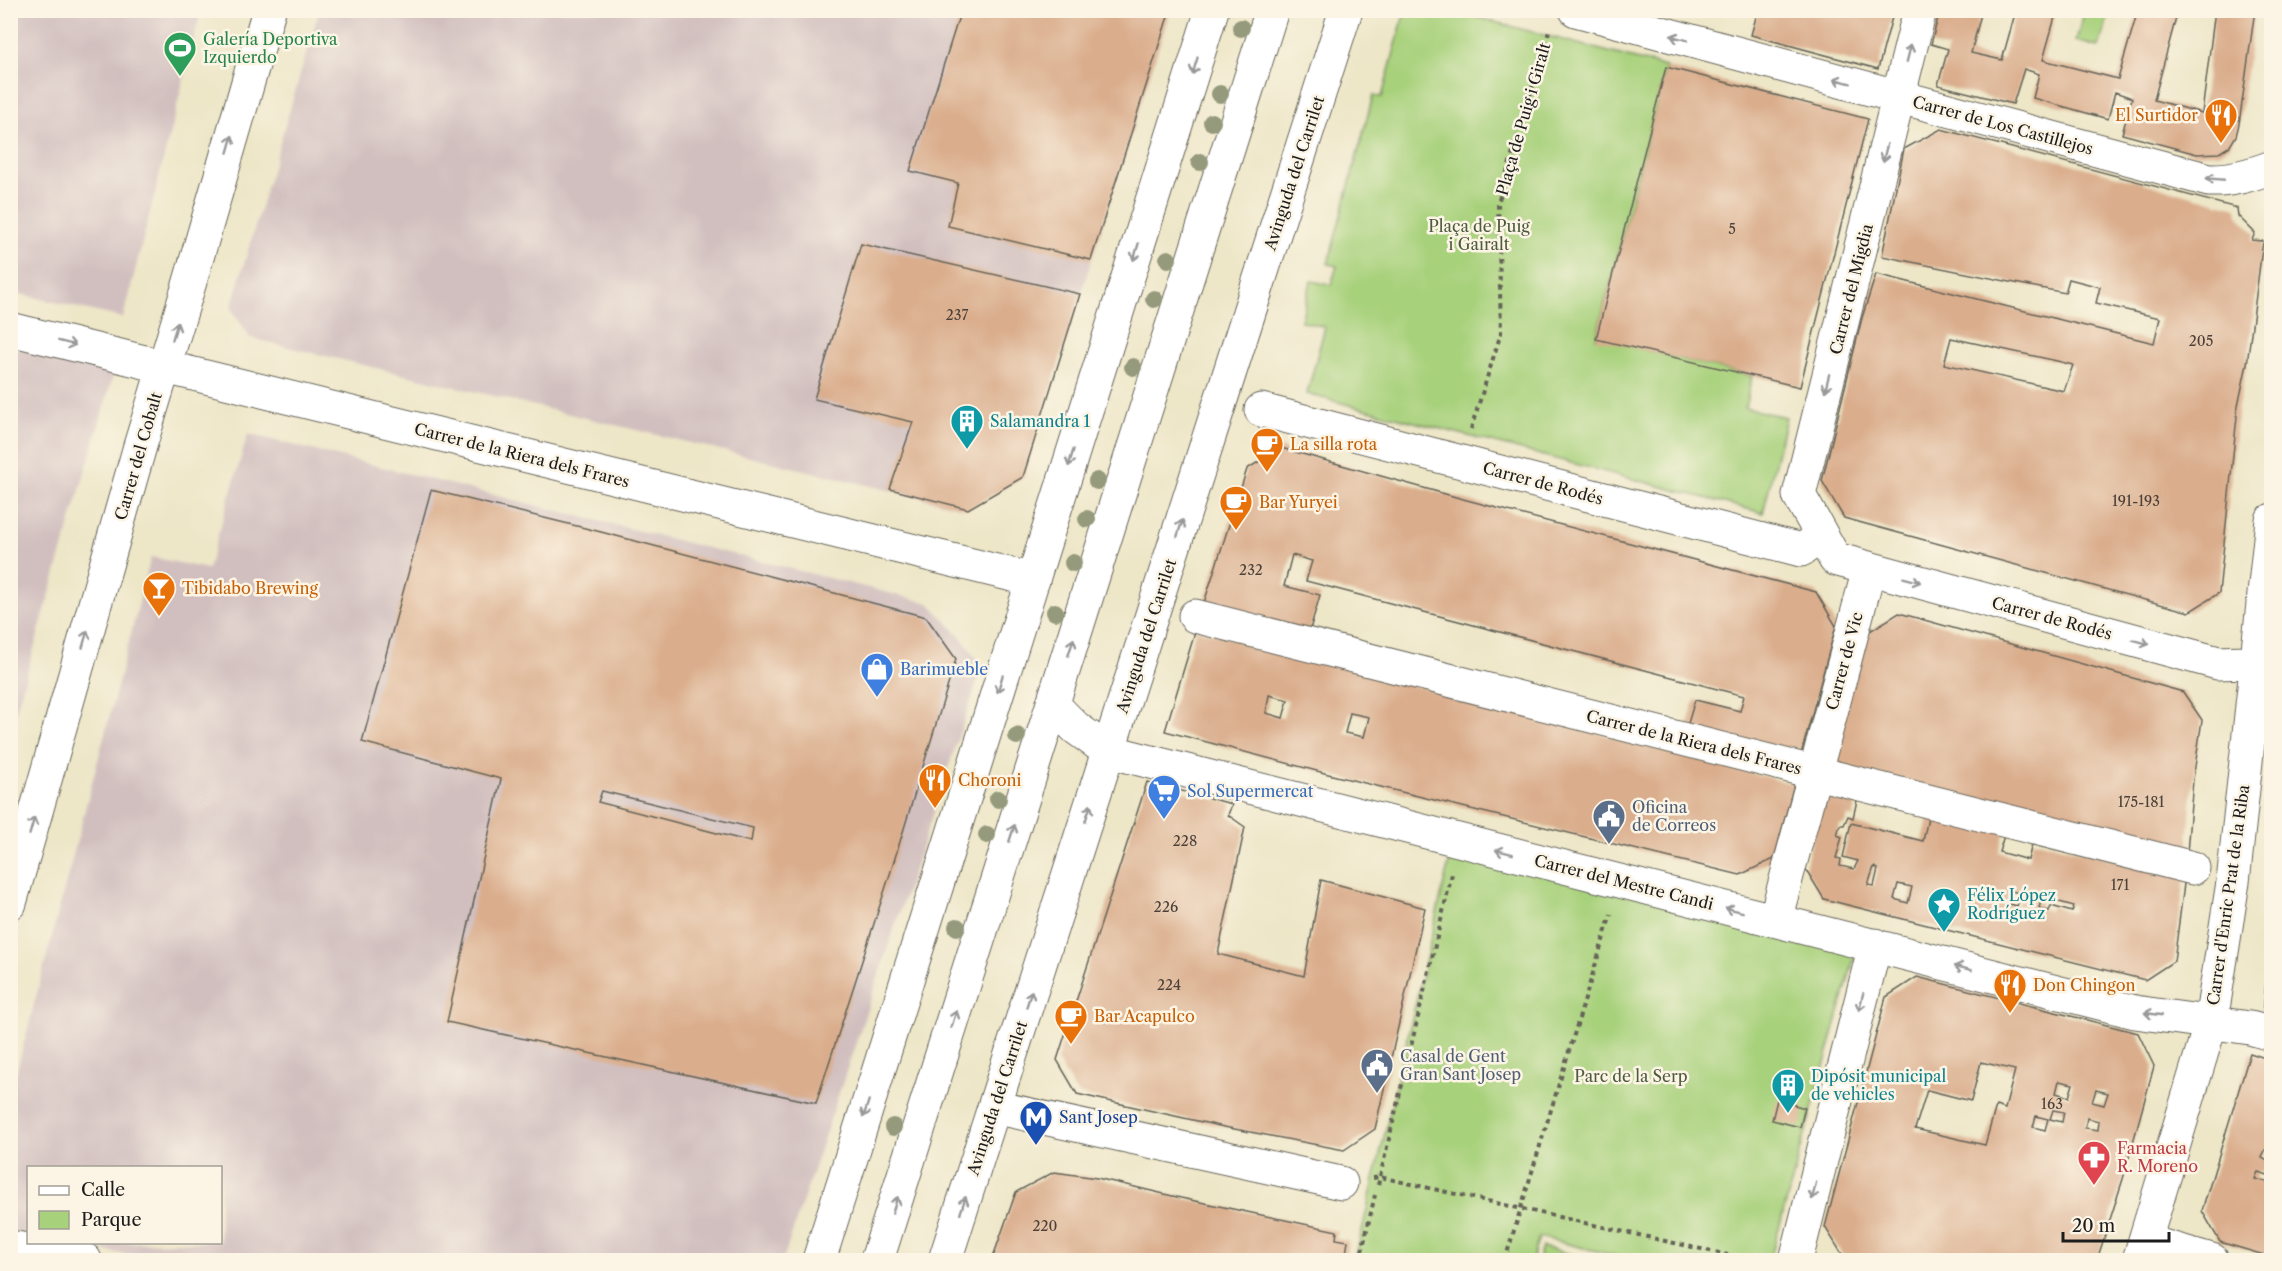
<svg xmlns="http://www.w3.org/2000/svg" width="2282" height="1271" viewBox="0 0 2282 1271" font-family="'Libre Caslon Text',serif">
<rect width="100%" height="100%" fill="#fcf5e5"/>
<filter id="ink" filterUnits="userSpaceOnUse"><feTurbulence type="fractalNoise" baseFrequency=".0167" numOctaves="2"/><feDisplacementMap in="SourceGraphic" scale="12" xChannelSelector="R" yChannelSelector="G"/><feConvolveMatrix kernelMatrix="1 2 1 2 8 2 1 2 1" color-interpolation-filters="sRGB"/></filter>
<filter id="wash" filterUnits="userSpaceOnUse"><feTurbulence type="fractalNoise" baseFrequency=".008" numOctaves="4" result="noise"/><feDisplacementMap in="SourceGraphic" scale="24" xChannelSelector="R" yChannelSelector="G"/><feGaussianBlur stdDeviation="1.35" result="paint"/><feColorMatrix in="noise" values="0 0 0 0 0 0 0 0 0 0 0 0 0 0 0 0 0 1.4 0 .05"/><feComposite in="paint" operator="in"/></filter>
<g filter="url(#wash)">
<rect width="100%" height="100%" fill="#ede6c7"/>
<path fill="#d1bfbf" d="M11,10L201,11L123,318L11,292Z
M319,11H1170L1023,477L968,509L250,338L231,308Z
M11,345L115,369L11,728Z
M248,434L929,603L961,637L982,667L783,1260H161L55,1243L220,1242V1168H28V1238L11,1235V1093L151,557L208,569Z"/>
<path fill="#a8d17c" stroke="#62764c" stroke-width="1.5" d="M2085,10L2110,11L2099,47L2076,41Z
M1405,11H1453L1666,67L1596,338L1752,376L1745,408L1786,417L1763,513L1307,394L1325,327L1301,321L1311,281L1331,285L1337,266L1328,264L1373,96L1382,97Z
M1452,849L1857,948L1770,1260H1633L1539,1237L1532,1260H1355Z
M1542,1247L1594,1260H1538Z"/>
<g id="blocks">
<path fill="#daae8d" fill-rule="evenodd" d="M961,10H1170L1091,260L948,226L958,183L910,171Z
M1758,10H1894L1878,69L1751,35Z
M1940,10H1982L1971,53L2002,60L2016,10H2057L2043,60L2118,79L2138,10H2178L2154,100L2202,113L2215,10H2255L2239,124L2236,136L2230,146L2219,153L2197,154L2122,134L2132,98L2115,92L2108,119L2033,98L2039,74L2024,69L2013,104L1938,85L1948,49L1931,44Z
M1666,67L1868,119L1800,387L1596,339Z
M1941,129L2237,208L2238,216L2255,233L2252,240L2263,241L2247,364L2238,406L2219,593L2189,612L1844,518L1822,481L1862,318L1876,274L2154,343L2160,318L2096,303L2100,287L2069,279L2065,293L1882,256L1904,149ZM1951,338L2057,361L2073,365L2064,391L1944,364Z
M861,244L1080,294L1023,477L968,509L890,489L913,422L814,399Z
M1281,448L1463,499L1816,592L1836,626L1800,758L1686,730L1695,700L1740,711L1744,696L1306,581L1312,561L1292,555L1284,586L1320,595L1309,633L1203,606L1247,469Z
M431,490L601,532L926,617L956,659L891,871L816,1103L447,1022L501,779L362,742ZM602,791L753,828L751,842L598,802Z
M1899,613L2183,692L2202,720L2193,780L2187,853L1832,764L1865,634Z
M1196,629L1794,784L1774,859L1740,875L1332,775L1165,731ZM1269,695L1288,700L1283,718L1266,713ZM1350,713L1369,717L1364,737L1345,733Z
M1147,782L1232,804L1228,815L1245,827L1218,954L1304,976L1321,880L1425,908L1375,1129L1344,1150L1224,1127L1077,1094L1057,1060Z
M1825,788L1858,796L1853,818L1848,816L1844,825H1840L1837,835L1842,837L1836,858L1841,859L1840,866L1854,869L1858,861L1843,857L1851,823L1923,841L1929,813L2005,832L1999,852L2028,860L2033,840L2185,876L2174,961L2145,980L1824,899L1805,868ZM1874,867L1878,869L1874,886L1868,885ZM1898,884L1912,887L1908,903L1894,899ZM2010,891L2021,893L2017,906L2007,903ZM2044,891L2053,894L2052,900L2074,906L2072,912L2051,906L2049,911L2039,908Z
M2270,935L2271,936V1018L2263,1015Z
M1917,977L2138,1033L2154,1066L2123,1179L2097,1260L1845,1259L1825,1227L1886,997ZM1981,1062L2015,1070L2005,1109L1996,1106L1985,1145L1915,1129L1927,1090L1971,1101ZM2059,1081L2073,1084L2069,1097L2056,1093ZM2096,1090L2108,1093L2104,1105L2092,1102ZM2053,1110L2064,1112L2062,1122L2050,1119ZM2036,1116L2048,1119L2045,1130L2033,1127ZM2087,1118L2099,1121L2098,1130L2085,1128Z
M2250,1053L2271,1060V1152L2265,1150L2262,1158L2271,1163V1176L2258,1172L2255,1179L2271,1183V1257L2220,1242L2202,1211Z
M1777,1100L1805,1108L1800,1127L1772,1120Z
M1054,1172L1097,1178L1181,1198L1337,1231L1336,1239L1348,1241L1345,1260H992L1016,1192Z"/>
</g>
</g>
<g filter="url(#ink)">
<use href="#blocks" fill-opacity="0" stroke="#656358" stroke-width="1.5"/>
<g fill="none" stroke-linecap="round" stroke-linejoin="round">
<defs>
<path id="minor" d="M1576,10L2209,180C2231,181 2251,175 2272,167
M1920,10L1799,495L1835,559L2218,663L2272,661
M10,329L1033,580
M1261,410L1801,550L1822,536
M1195,616L2193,868
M1053,705L1076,728L1108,751L2135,1012L2250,1028L2272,1034
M1820,754L1869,569
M10,903L140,446L189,285L269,10
M1775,920L1815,772
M994,1107L1341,1183
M2145,1241L2212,1260
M10,1247L85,1260
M945,1260L1346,10
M1796,1260L1875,945
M2139,1260L2211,1022L2233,882L2272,520"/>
<path id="major" d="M819,1260L1212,10
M877,1260L1272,10"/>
</defs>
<use href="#minor" stroke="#656358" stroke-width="35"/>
<use href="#major" stroke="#656358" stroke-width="35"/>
<path stroke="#656358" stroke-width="4" stroke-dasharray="4.5 4.5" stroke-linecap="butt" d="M1471,429L1501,333L1498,203L1549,31
M1373,1178L1380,1177L1750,1260
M1378,1185L1452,874
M1360,1260L1375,1195
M1505,1260L1611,914"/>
<use href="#minor" stroke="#fff" stroke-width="33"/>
<use href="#major" stroke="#fff" stroke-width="33"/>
</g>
<g fill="#959a7c">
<circle cx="1241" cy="28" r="9"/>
<circle cx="1220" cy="94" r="9"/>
<circle cx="1212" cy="122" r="9"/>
<circle cx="1200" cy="162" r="9"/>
<circle cx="1168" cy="259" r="9"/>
<circle cx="1154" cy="299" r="9"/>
<circle cx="1133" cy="367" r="9"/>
<circle cx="1097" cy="481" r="9"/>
<circle cx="1087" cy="519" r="9"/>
<circle cx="1073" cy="563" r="9"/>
<circle cx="1055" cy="612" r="9"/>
<circle cx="1017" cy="736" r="9"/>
<circle cx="998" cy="799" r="9"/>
<circle cx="987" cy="835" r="9"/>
<circle cx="957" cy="927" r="9"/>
<circle cx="893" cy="1127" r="9"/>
</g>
<defs><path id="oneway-shaft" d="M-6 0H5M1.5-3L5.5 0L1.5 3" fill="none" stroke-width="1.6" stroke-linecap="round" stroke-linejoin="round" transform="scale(1.5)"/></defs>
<g stroke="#999">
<use href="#oneway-shaft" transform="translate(1679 38) rotate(-165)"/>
<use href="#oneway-shaft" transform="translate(1909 53) rotate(-76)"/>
<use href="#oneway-shaft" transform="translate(1195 66) rotate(107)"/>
<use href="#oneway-shaft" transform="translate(1842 81) rotate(-165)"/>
<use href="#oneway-shaft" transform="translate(230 144) rotate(-74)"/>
<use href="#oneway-shaft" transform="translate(1885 153) rotate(104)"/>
<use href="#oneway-shaft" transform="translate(2215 179) rotate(-175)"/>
<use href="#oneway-shaft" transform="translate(1136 252) rotate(107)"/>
<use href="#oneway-shaft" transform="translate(175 331) rotate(-73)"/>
<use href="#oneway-shaft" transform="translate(67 343) rotate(14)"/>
<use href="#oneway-shaft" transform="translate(1827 383) rotate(104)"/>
<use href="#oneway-shaft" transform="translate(1071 458) rotate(107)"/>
<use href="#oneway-shaft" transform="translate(1180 528) rotate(-72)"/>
<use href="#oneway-shaft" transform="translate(1912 580) rotate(15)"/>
<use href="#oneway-shaft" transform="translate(85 639) rotate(-74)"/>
<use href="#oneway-shaft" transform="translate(2141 642) rotate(15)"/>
<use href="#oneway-shaft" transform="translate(1071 647) rotate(-72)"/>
<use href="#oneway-shaft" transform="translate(1000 684) rotate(107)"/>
<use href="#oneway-shaft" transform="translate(1088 813) rotate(-72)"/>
<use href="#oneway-shaft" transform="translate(32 826) rotate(-74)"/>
<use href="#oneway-shaft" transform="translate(1012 833) rotate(-72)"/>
<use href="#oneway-shaft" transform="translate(1504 852) rotate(-166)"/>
<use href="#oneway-shaft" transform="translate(1734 910) rotate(-166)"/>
<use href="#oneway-shaft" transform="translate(1963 968) rotate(-166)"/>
<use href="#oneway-shaft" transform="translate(1029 999) rotate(-72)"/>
<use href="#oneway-shaft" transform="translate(1861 1002) rotate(104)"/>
<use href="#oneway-shaft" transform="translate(2153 1014) rotate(-172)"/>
<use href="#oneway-shaft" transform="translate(954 1019) rotate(-72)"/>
<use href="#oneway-shaft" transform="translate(866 1109) rotate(108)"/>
<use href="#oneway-shaft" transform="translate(1814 1191) rotate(104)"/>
<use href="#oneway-shaft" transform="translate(895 1205) rotate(-72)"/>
<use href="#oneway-shaft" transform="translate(963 1205) rotate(-72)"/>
</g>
</g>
<defs>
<symbol id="stadium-pin" viewBox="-11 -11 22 30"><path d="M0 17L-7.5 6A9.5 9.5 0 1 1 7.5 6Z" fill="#2e9e5b" stroke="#fcf5e5"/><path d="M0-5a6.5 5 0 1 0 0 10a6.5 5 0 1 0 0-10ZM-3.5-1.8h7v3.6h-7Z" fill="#fff"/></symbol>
<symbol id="restaurant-pin" viewBox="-11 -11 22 30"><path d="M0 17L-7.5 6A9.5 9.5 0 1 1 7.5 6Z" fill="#e8710a" stroke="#fcf5e5"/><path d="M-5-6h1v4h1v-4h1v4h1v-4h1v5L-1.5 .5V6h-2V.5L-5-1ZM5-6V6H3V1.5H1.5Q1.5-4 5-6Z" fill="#fff"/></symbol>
<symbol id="building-pin" viewBox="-11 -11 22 30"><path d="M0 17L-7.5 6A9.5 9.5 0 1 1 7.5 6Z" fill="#0f9aa8" stroke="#fcf5e5"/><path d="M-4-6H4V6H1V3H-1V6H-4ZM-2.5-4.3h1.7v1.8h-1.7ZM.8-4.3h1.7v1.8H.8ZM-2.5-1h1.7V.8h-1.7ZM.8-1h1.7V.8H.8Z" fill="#fff"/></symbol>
<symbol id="cafe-pin" viewBox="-11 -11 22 30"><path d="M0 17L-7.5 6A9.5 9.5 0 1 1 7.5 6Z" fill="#e8710a" stroke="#fcf5e5"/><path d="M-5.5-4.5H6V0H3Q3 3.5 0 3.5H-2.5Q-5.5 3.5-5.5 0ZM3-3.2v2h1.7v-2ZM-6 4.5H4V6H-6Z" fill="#fff"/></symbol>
<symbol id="bar-pin" viewBox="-11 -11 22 30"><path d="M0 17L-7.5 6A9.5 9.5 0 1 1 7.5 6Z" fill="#e8710a" stroke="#fcf5e5"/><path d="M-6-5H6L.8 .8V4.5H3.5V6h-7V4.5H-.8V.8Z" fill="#fff"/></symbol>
<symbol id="shop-pin" viewBox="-11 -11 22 30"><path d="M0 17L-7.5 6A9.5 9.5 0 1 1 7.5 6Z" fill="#3f7fe0" stroke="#fcf5e5"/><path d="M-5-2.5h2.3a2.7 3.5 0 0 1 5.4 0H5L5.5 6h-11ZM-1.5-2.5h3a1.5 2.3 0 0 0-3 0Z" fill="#fff"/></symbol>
<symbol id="supermarket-pin" viewBox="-11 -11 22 30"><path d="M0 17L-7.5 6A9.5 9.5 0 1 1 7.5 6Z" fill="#3f7fe0" stroke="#fcf5e5"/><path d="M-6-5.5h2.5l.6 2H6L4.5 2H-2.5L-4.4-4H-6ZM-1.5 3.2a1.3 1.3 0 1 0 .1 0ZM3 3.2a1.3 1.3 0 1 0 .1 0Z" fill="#fff"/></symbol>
<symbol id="civic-pin" viewBox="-11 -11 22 30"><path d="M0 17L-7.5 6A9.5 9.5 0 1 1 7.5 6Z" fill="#5c6f8a" stroke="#fcf5e5"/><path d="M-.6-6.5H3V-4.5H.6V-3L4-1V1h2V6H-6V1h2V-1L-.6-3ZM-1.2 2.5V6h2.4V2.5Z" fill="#fff"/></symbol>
<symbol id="sight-pin" viewBox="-11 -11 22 30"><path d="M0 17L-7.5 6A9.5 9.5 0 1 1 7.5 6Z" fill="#0f9aa8" stroke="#fcf5e5"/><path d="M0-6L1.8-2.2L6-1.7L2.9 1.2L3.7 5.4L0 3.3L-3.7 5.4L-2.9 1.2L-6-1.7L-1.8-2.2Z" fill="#fff"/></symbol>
<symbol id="metro-pin" viewBox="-11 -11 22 30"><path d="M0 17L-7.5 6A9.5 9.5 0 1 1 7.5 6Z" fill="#1a4fb4" stroke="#fcf5e5"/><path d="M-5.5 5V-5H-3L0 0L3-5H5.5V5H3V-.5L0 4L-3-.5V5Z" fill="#fff"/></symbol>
<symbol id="pharmacy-pin" viewBox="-11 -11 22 30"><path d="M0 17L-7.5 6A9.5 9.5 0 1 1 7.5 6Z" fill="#e0444e" stroke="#fcf5e5"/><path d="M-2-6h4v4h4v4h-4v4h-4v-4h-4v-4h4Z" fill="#fff"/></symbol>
</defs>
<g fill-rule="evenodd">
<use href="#stadium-pin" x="161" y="29" width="38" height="52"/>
<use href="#restaurant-pin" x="2202" y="96" width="38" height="52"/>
<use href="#building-pin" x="948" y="402" width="38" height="52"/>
<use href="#cafe-pin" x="1248" y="425" width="38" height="52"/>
<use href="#cafe-pin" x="1217" y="483" width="38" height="52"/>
<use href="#bar-pin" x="140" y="569" width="38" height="52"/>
<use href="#shop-pin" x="858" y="650" width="38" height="52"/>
<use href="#restaurant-pin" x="916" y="761" width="38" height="52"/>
<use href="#supermarket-pin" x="1145" y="772" width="38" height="52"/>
<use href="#civic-pin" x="1590" y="797" width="38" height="52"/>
<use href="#sight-pin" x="1925" y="885" width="38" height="52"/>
<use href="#restaurant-pin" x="1991" y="966" width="38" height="52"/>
<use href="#cafe-pin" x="1052" y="997" width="38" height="52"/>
<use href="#civic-pin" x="1358" y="1046" width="38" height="52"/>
<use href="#building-pin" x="1769" y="1066" width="38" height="52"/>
<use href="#metro-pin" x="1017" y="1098" width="38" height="52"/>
<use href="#pharmacy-pin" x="2075" y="1138" width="38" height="52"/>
</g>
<g text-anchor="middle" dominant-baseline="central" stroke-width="5" stroke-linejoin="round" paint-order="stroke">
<g font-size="14" fill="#4c4038">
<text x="1732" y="229">5</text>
<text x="957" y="315">237</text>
<text x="2201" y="341">205</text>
<text x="2136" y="501">191-193</text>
<text x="1251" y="570">232</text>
<text x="2141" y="802">175-181</text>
<text x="1185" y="841">228</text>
<text x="2120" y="885">171</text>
<text x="1166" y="907">226</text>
<text x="1169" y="985">224</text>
<text x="2052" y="1104">163</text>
<text x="1045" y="1226">220</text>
</g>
<g font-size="16" fill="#27864d" stroke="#fcf5e5" text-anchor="start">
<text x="203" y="39">Galería Deportiva<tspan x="203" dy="18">Izquierdo</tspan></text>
</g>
<g font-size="16" fill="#c56008" stroke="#fcf5e5" text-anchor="start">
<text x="2198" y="115" text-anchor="end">El Surtidor</text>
<text x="1290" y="444">La silla rota</text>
<text x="1259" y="502">Bar Yuryei</text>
<text x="182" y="588">Tibidabo Brewing</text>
<text x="958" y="780">Choroni</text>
<text x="2033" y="985">Don Chingon</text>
<text x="1094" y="1016">Bar Acapulco</text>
</g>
<g font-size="16" fill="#1c1c1c" stroke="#fcf5e5">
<text transform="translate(1523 119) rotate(-74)">Plaça de Puig i Giralt</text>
<text transform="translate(2003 125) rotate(15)">Carrer de Los Castillejos</text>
<text transform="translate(1294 173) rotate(-72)">Avinguda del Carrilet</text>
<text transform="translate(1851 289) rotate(-76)">Carrer del Migdia</text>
<text transform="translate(522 455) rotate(14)">Carrer de la Riera dels Frares</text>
<text transform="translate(138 456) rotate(-74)">Carrer del Cobalt</text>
<text transform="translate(1543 483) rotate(15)">Carrer de Rodés</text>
<text transform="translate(2052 618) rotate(15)">Carrer de Rodés</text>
<text transform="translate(1146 636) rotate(-72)">Avinguda del Carrilet</text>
<text transform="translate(1844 661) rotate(-75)">Carrer de Vic</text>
<text transform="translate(1694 742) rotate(14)">Carrer de la Riera dels Frares</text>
<text transform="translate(1624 882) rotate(14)">Carrer del Mestre Candi</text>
<text transform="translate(2228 895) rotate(-82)">Carrer d'Enric Prat de la Riba</text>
<text transform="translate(997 1098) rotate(-72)">Avinguda del Carrilet</text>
</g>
<g font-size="16" fill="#4d5b3e" stroke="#fcf5e5">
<text x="1479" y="226">Plaça de Puig<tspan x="1479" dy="18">i Gairalt</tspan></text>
<text x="1631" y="1076">Parc de la Serp</text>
</g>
<g font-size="16" fill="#0d838f" stroke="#fcf5e5" text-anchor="start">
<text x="990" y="421">Salamandra 1</text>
<text x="1967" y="895">Félix López<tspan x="1967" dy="18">Rodríguez</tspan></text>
<text x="1811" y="1076">Dipósit municipal<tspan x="1811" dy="18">de vehicles</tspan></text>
</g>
<g font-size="16" fill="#366cbe" stroke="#fcf5e5" text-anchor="start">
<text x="900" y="669">Barimueble</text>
<text x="1187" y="791">Sol Supermercat</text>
</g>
<g font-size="16" fill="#4e5e75" stroke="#fcf5e5" text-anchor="start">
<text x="1632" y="807">Oficina<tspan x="1632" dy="18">de Correos</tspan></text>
<text x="1400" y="1056">Casal de Gent<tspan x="1400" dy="18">Gran Sant Josep</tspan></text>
</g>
<g font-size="16" fill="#164399" stroke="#fcf5e5" text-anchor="start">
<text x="1059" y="1117">Sant Josep</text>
</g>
<g font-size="16" fill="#be3a42" stroke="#fcf5e5" text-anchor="start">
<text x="2117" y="1148">Farmacia<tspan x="2117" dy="18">R. Moreno</tspan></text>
</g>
</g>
<rect width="2282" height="1271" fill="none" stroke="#fcf5e5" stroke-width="36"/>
<rect x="27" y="1166" width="195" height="78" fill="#fcf5e5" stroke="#a29e95" stroke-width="1.5"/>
<rect x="39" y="1186" width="30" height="9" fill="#ffffff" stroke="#a29e95" stroke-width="1.5"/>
<text x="81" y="1196" font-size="18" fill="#1c1c1c">Calle</text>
<rect x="39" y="1211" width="30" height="18" fill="#a8d17c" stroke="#a29e95" stroke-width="1.5"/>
<text x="81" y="1226" font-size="18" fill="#1c1c1c">Parque</text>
<path d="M2063 1232v9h106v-9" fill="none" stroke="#1c1c1c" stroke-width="3"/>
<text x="2072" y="1232" font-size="18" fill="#1c1c1c" stroke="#fcf5e5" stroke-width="4.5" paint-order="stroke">20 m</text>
</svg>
